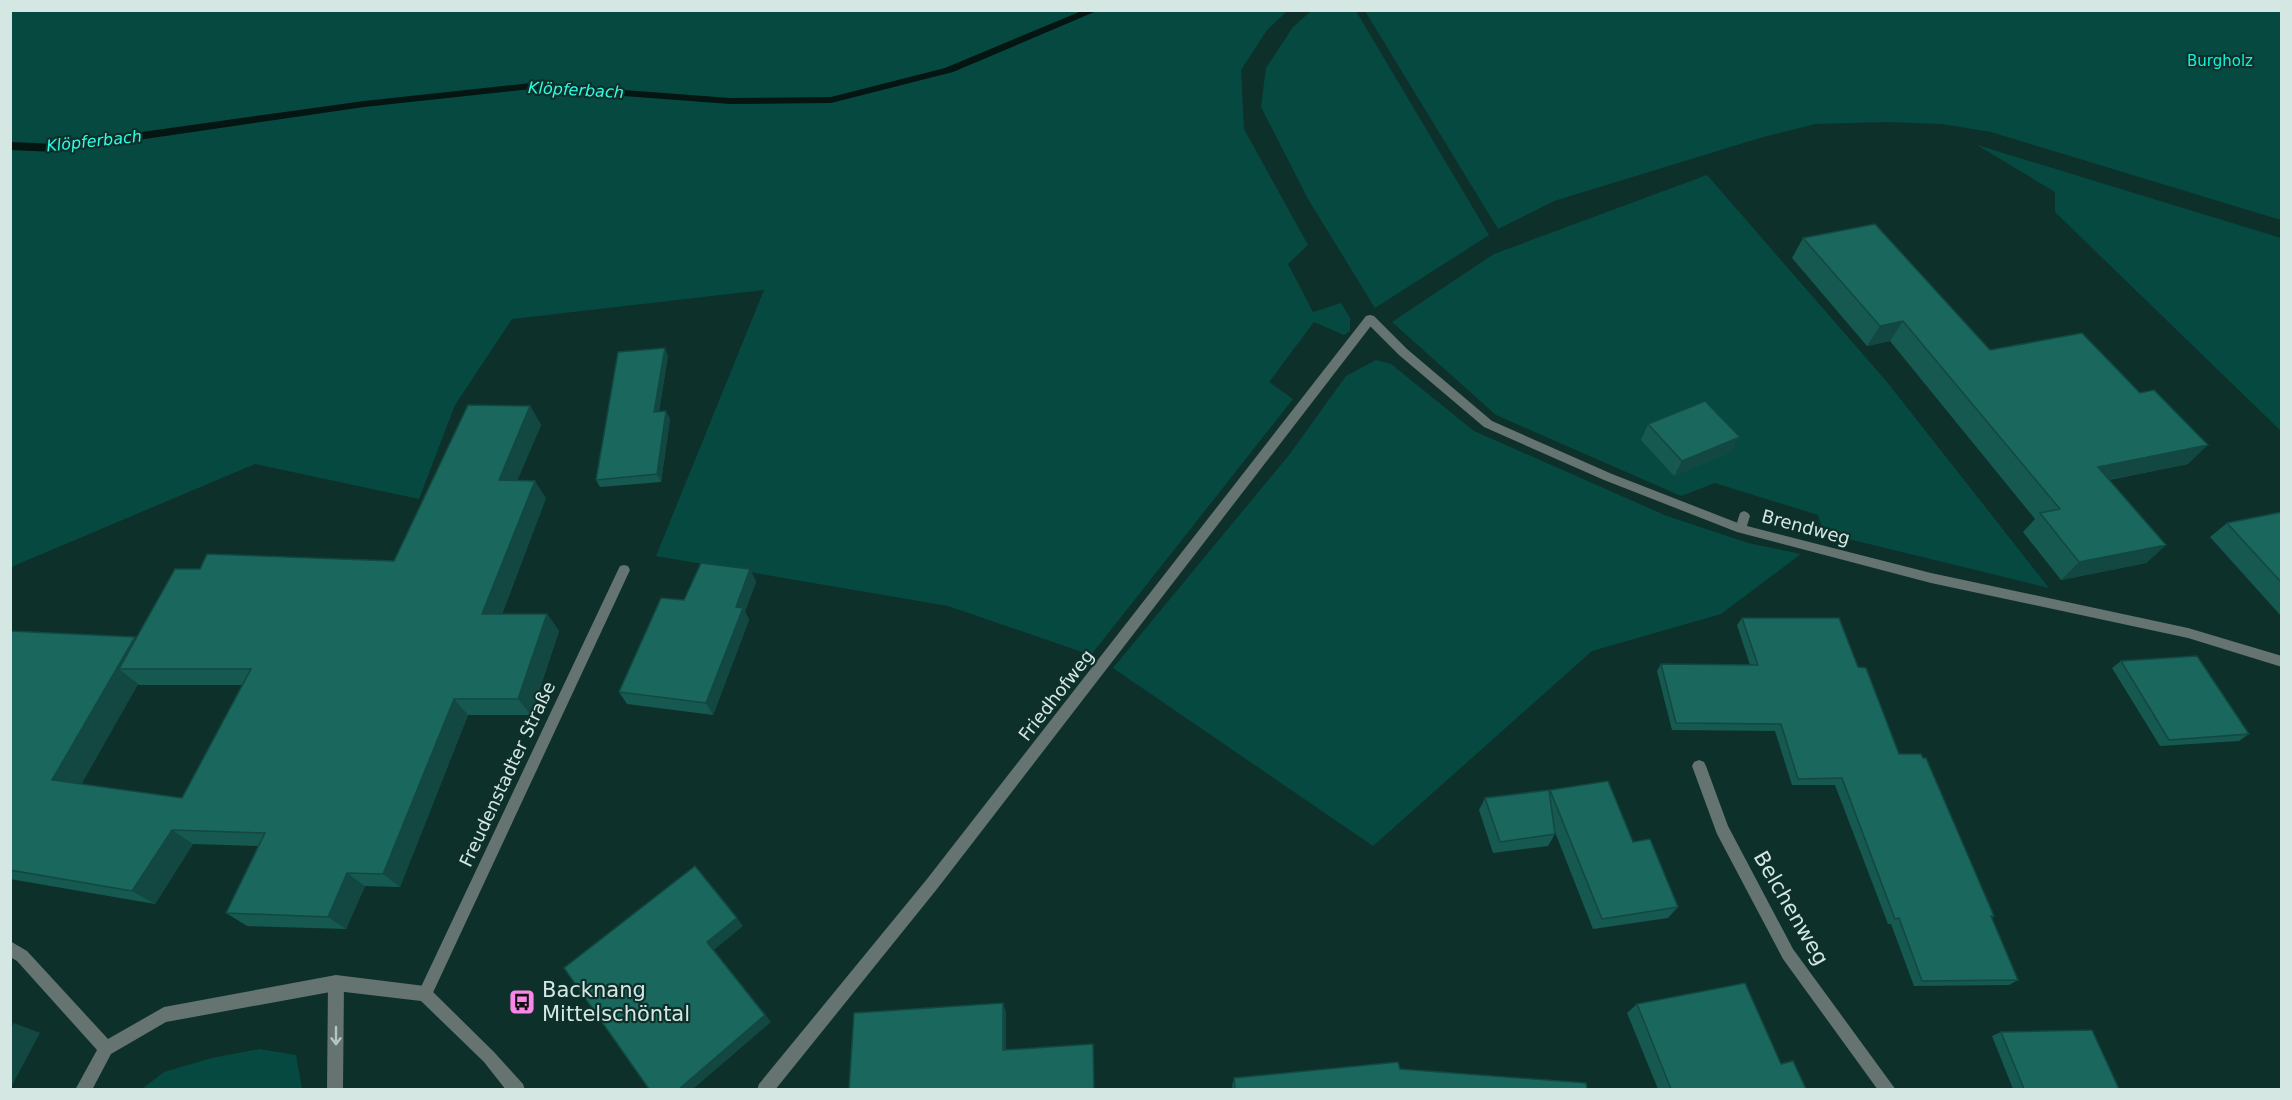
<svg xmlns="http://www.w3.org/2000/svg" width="2292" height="1100" viewBox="0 0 2292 1100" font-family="'DejaVu Sans',sans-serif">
<rect width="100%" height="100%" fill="#0e302b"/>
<path fill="#064941" d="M10,11H1287L1267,30L1241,70L1244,129L1308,245L1288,264L1313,312L1341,303L1350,318V331L1344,335L1314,322L1269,382L1293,399L1091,655L948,606L656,556L764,290L512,319L455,405L419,499L255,464L11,567Z
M1311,11H1356L1489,235L1375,308L1308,199L1261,107L1266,68L1293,27Z
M1365,11H2281V220L1991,132L1942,124L1887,122L1815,124L1763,137L1554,201L1498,229Z
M1977,145L2281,238V431L2055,212V192Z
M1707,175L1887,382L2049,588L1824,533L1818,515L1715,483L1681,496L1496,415L1392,322L1494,254Z
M1376,360L1391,364L1474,431L1667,516L1748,543L1801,554L1721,614L1592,651L1373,846L1113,668L1289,455L1346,376Z
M259,1049L296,1055L302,1089H142L164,1072L212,1058Z"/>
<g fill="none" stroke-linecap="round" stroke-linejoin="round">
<path fill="#041512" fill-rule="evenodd" d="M1084,10H1099L953,72L831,103L730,104L531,89L364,107L56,152L10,150V142L56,144L364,101L531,83L730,98L831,97L945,68Z"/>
<path fill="#657371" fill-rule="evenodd" d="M1370,315L1375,319L1374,322L937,889L775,1090H757L759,1084L927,879L1366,316Z
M1744,511L1748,513L1750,516L1745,532H1737L1735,529L1740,513Z
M624,565L628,566L630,570L430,999L425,1002L420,999L417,994L420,989L618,570L620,566Z
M1699,760L1704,762L1706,766L1728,826L1793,949L1896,1090H1878L1783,959L1717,834L1692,766L1694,762Z
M336,975L341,978L344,983L343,1090H327L328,983L331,978Z"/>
<path fill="#657371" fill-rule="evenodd" d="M1370,315L1374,316L1407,349L1492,421L1612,474L1743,525L1931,573L2188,628L2282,656V667L2188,638L1931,583L1737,532L1604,480L1484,427L1399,355L1366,322L1365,319Z
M10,941L27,951L108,1039L164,1007L336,975L425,986L430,989L494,1052L523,1084L525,1090H506L484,1062L421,1001L336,991L166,1022L111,1054L92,1090H75L97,1050L17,961L10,957Z"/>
</g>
<path fill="#165950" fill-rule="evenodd" d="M1803,238L1990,350L2188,464L2109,480L2166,545L2146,563L2061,580L2023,532L2035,519L1890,341L1867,346L1792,258Z
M668,356L659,411L670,419L661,482L600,487L596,480Z
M530,406L541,425L517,480L546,498L502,614H547L559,631L531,715H468L400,887L365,886L346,929L247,926L226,913L258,846L193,844L155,904L10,879V631L136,638L200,569L394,561ZM138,684L139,685H242L182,798L81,784Z
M1648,424L1731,452L1674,476L1641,440Z
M2282,512V617L2210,537L2227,523Z
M750,569L756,582L745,611L749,620L713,715L627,704L619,692Z
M1742,618L1858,667L1899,754L1994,916L1991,918L2018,980L2009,985L1914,986L1891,924H1888L1835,785H1792L1775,731L1672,730L1657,671L1661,664L1750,665L1737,625Z
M2121,661L2249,734L2239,741L2160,746L2112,668Z
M1549,790L1633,842L1678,907L1668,918L1593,929L1555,832V834L1548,846L1493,853L1479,810L1485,798Z
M1637,1004L1781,1064L1806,1089H1658L1627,1013Z
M2001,1032L2119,1089H2013L1992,1036Z
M1400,1069L1587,1089H1233L1232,1086L1234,1078Z"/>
<path fill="#124841" d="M1903,321L1890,341L1867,346L1880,326Z
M665,348L668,356L657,420L654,412Z
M530,406L541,425L510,498L499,480Z
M666,411L670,419L661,482L657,474Z
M1740,437L1731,452L1674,476L1682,461Z
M2208,445L2188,464L2080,485L2098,467Z
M535,481L546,498L495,631L482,614Z
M2166,545L2146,563L2061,580L2079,562Z
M750,569L756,582L745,611L749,620L713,715L706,703L736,607Z
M547,614L559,631L531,715L518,699Z
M135,637L155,653L119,669L138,684L76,794L52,780Z
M454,699L468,715L400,887L383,874Z
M172,830L193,844L155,904L132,891Z
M347,873L365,886L346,929L328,917Z
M737,918L743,926L714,950L771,1022L693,1089H679L707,942Z
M1003,1003L1006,1012V1058L1003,1050Z
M14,1023L40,1033L10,1089V1029Z"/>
<path fill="#1a675d" stroke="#124841" stroke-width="1.5" d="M1875,224L1990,350L2082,333L2140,393L2154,390L2208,445L2098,467L2166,545L2079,562L2040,513L2060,509L1903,321L1880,326L1803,238Z
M665,348L654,412L666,411L657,474L596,480L618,352Z
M1705,401L1740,437L1682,461L1648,424Z
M468,405L530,406L499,480L535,481L482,614H547L518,699H454L383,874L347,873L328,917L226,913L265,833L172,830L132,891L10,870V631L135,637L52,780L182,798L251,669H119L175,569H200L207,554L394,561Z
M2282,512V583L2227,523Z
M701,563L750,569L736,607L743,608L706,703L619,692L661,598L684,600Z
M1742,618H1839L1858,667L1866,668L1899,754H1921L1923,758H1926L1994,916H1991L2018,980L1922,981L1899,918L1895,919L1842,778L1798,779L1781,724L1676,723L1661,664L1758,665Z
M2197,656L2249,734L2169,740L2121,661Z
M1608,781L1633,842L1650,839L1678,907L1602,919L1550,790Z
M1549,790L1555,834L1500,842L1485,798Z
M695,866L737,918L707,942L765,1015L679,1089H649L564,968Z
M1745,983L1781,1064L1793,1061L1806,1089H1671L1637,1004Z
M1003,1003V1050L1093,1044L1094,1089H849L854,1013Z
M2092,1030L2119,1089H2024L2001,1032Z
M1398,1062L1400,1069L1586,1083L1587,1089H1235L1234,1078Z"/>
<defs><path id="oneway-shaft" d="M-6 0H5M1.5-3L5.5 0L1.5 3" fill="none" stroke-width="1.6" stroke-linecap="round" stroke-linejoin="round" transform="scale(1.5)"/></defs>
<use stroke="#b3c4c1" href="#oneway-shaft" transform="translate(336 1036) rotate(90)"/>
<defs>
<symbol id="bus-square" viewBox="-11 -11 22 22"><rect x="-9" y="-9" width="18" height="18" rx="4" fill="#f987e8" stroke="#0e302b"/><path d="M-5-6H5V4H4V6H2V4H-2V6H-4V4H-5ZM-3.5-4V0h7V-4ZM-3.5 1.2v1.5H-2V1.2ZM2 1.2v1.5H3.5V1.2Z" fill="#111"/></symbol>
</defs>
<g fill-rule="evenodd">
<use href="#bus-square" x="507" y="987" width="30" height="30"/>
</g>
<g text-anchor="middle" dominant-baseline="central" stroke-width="4.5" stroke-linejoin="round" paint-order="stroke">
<g font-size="15" fill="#0ff3dd" stroke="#0e302b">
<text x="2220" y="61">Burgholz</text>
</g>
<g font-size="16" font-style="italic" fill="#2ffee7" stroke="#0e302b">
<text transform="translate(576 90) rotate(3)">Klöpferbach</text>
<text transform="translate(94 141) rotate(-6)">Klöpferbach</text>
</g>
<g font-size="18" fill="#d5e7e3" stroke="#0e302b">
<text transform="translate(1806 527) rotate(15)">Brendweg</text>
<text transform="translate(1056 695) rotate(-52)">Friedhofweg</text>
<text transform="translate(507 774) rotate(-65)">Freudenstadter Straße</text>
</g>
<g font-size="21" fill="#d5e7e3" stroke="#0e302b">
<text transform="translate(1791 908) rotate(60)">Belchenweg</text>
</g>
<g font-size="21" fill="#d5e7e3" stroke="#0e302b" text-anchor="start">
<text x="542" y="990">Backnang<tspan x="542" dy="24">Mittelschöntal</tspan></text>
</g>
</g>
<rect width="2292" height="1100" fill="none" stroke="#d5e7e3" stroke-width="24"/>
</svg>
